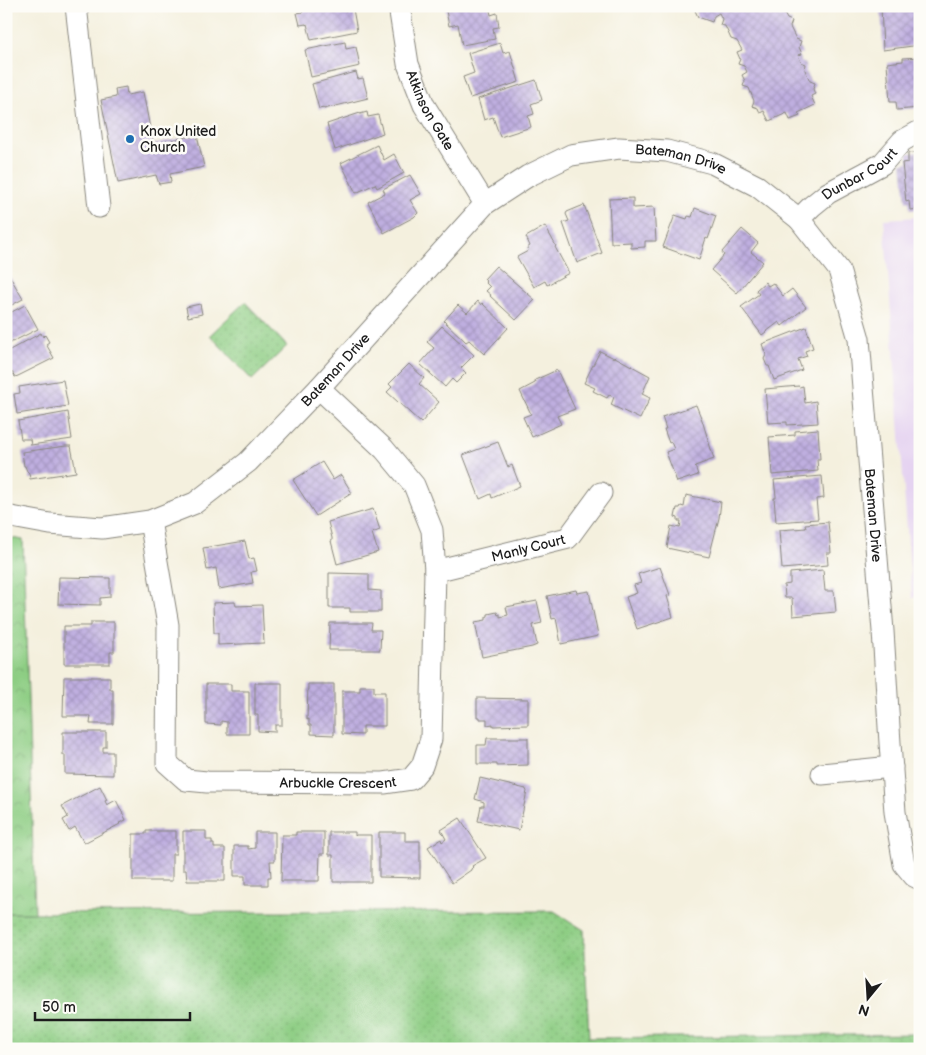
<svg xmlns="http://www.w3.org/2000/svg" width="926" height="1055" viewBox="0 0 926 1055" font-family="'Balsamiq Sans',sans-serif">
<defs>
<pattern id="grass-dots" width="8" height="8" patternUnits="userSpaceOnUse" patternTransform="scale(1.25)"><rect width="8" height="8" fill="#8dcd83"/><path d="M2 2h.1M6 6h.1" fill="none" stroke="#79af71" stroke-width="1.8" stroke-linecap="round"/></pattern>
<pattern id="park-crowns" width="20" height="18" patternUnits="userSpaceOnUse" patternTransform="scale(1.25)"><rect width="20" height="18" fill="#8dcd83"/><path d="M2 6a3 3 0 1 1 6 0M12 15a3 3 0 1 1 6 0" fill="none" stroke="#79af71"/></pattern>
<pattern id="building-cross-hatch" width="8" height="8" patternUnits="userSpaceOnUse" patternTransform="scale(1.25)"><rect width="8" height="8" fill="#bfafe0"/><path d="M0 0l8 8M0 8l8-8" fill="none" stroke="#a496c0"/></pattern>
</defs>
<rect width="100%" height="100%" fill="#fdfcf7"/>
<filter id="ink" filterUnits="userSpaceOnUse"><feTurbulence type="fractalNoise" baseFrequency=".02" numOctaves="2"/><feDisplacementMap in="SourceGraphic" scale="10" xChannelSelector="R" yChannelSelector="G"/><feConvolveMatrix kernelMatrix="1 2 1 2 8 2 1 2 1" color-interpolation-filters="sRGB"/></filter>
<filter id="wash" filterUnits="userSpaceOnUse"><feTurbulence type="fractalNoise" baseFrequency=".0096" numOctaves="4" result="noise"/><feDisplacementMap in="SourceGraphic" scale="20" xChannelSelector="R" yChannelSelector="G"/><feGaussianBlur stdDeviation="1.12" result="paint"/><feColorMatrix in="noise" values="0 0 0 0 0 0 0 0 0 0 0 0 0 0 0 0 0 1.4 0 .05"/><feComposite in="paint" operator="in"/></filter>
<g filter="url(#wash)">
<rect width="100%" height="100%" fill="#f4f0de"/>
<path fill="#e5d3f1" d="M920,217V596L912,598L884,219Z"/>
<path fill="url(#grass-dots)" stroke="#547450" d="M245,302L287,346L252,380L210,335Z
M554,911L584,930L589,1038L920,1034V1049H6V913Z"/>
<path fill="url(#park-crowns)" stroke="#547450" d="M6,537L23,540L35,913H6Z"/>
<g id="blocks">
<path fill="url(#building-cross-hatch)" d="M302,6H344L345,11L353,9L357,31L311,40L307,24L306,25V24L300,25L297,13L303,12Z
M445,6H489L491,15L497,13L499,27L493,28L495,39L462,45L458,24L449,26Z
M693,6H782L781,8L787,19L792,21L790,27L796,39L801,41L799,47L802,54L798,55L801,62L806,64L805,70L810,81L815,83L813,89L815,94L811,96L815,105L798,113L800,116L790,120L787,113L769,121L764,111L760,113L758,108L752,106L754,101L749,88L743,86L745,81L742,75L747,72L744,66L738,64L740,59L737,52L742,50L737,41L731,39L725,26L720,25L722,19L719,13L714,16L712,22L698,17Z
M881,6H920V45L883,50Z
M345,42L346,49L356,47L360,66L311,77L305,50Z
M500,43L503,53L510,51L519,82L470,98L463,77L474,73L468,53Z
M920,57L919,108L897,110L896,102H890L887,63L903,61V58Z
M356,72L358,79L363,78L368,98L324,109V108L319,109L312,84Z
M536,80L542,100L531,104L534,114L528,116L531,127L500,137L493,117L484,120L478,99Z
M126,87L127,95L143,92L153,144L197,135L204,167L170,174L171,182L159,184L156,175L118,183L101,100L116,97L115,89Z
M367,112L368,117L378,115L383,133L335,150L327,124L360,113V114Z
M377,145L384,160L394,154L404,173L377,188L375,184L356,193L341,163Z
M920,152V209L910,210L909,201L906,202L902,163L908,162V153Z
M410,175L421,194L410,200L418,213L414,217L384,233L368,202L385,193L383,189Z
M633,198V208L654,207L656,241H645V247L631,248V242L611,243L609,199Z
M584,205L602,253L577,263L563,223L569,221L566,214L567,212Z
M695,208L716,216L708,239L706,238L699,260L663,247L675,215L687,219L688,216L692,217Z
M545,226L556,246L555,247L569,273L547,285L545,281L534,287L517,257L528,251L527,248L530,246L526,237Z
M742,229L758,243L751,252L763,262L737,293L711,270L724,255L722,252Z
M496,266L535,300L516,320L490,296L491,295L486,291L490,287L485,282L486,281L484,279Z
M9,275L23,299L6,308V277Z
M765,282L768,286L773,283L783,296L792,289L806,307L782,326L779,322L762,335L741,307L759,294L756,290Z
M478,301L481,305L482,303L508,328L484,354L469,340L466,342L444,321L458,305L467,313Z
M200,304L202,314L188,317L186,307Z
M25,305L38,329L6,345V315Z
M442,326L474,355L461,368L466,373L456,383L452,379L445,387L420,364L434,348L427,342Z
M806,327L813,348L805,351L807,356L798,359L802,370L774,380L769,366H767L764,359L766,355L762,344Z
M41,333L43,337L45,335L49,342L46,344L54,358L18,376L15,377L12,372L6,374V352Z
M600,351L614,358L615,357L650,376L642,394L650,398L640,419L611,405L614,397L609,395L607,398L593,391L595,388L584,383Z
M409,364L424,378L419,384L439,402L421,423L387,392L392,387L389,384Z
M557,370L575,409L557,416L561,424L532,437L523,417L531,414L520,391L535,383L534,382H536L535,380Z
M63,380L68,406L17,414L14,394L20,393L19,387Z
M799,386V387L803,386L805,403L816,401L818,423L787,425V422L768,423L765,389Z
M696,405L702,420L714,459L695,466L698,475L677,482L666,452L674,449L671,442L669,443L664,429H666L662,417Z
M68,412L72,439L31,445L30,439H21L18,421Z
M818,429L820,459H817L818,471L772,475L769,437L795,435V431Z
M498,442L508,467L512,465L520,486L492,498L491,494L480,499L463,455Z
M66,446H71L76,472L30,479L29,473L27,471L25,466H24L22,452Z
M322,462L333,480L341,475L352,493L316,516L293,480Z
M822,476L824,498L816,499L818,519L776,522L774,498H776V496L774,480Z
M686,495L721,502L719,518L709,557L667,548L671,526L680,528L681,521H678V518L675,517L677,508H680L681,506L684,507Z
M373,509L380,530L372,533L378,552L337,564L331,541H332V538L328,522Z
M828,522L831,553H827L828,565L782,569L779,530L806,528L805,524Z
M245,541L249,559L254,558L257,571L251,572L253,583L219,589L216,568L207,570L203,548Z
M660,567L670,595L667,596L673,617L637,629L626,597L637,593L634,585L641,583L638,574Z
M823,570L825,591H834L836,612L793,616L792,598H785L784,585L790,584V573Z
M329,573L369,574V590L381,591V612H350V608H329Z
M59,577L110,578V597L100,598V605L58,604Z
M576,590L577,593L589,591L598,636L561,644L556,618L552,619L547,596Z
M537,601L542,623L533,625L537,645L532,647L482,657L475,622L486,620V617L488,616V614L497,612L498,615L500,614V617L508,615L506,607Z
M235,602L236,606L262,605L264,643L218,645V633H214L213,603Z
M91,622H114V652H110V664H64V626H91Z
M330,623H372L371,630H381L380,650H329Z
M64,677H110V689H113V724H90L91,716H63Z
M255,683H282V725H275V732L258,731V715H255Z
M206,684H231V691H249V734H227V722L221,721V725L206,724Z
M308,684H334V735L311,734V725H309V719L307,720Z
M360,686H374V692H385V726H363V735L342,734V691H360Z
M477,698L528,699V725L493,726V724L487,725V719H480V717H477Z
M63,732H106V747H103V752H113V775L65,774V755H63Z
M487,738H528V765L497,766V764H477V745H486Z
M480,778L526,789V790L527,791L519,830L478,821L481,806H484V802L475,799Z
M100,786L107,800L105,801L107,805L116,800L126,820L119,823L120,824L84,843L75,827L69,831L63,820L68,817L62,806Z
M460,818L486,858L472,866L473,867L471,869V870L452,883L428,847L441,839L442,842L446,839L441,830Z
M146,831H176V854H172V881H133V834H146Z
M183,831H206V840H212V844H214V848H225V881H187L186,870H183Z
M255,832H275V861H270L271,877H268V885H245V876H234V846H248V849L255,848Z
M296,832H324V854H320L319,881H281L282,835H296Z
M329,832H355V836L356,835H371V882H333V855H329Z
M379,832H405V841H420V878L379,877Z"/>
</g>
</g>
<g filter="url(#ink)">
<use href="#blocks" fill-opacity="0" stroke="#88867d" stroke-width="1"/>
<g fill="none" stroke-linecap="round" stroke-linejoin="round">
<defs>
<g id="minor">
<path d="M76,6L99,207"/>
<path id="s1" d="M399,6L408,64L424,105L485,204"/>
<path id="s2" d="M799,219L812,206L828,193L882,164L902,141L920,131"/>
<path id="s3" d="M6,516L50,524L102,528L150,521L195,503L248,462L319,388L485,204L528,176L571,155L619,148L667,151L712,163L757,186L799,219L839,270L859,339L883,631L890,743L895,812L904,864L914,876L920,879"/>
<path id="s4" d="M150,521L168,625L167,763L186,780L207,782L384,783L411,779L422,766L431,739L435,571L432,530L414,485L384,449L319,388"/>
<path id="s5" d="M435,571L568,538L601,493"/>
<path d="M822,774L892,767"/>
</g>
</defs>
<use href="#minor" stroke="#88867d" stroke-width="23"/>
<use href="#minor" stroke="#fff" stroke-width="21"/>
</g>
</g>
<circle fill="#1f6fb2" stroke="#fdfcf7" stroke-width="2" cx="130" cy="139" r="5"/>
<g text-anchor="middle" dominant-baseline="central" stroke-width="5" stroke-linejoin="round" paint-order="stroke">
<g font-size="14" fill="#1c1c1c" stroke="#fdfcf7">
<text stroke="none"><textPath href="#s1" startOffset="110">Atkinson Gate</textPath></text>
<text stroke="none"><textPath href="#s3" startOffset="822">Bateman Drive</textPath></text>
<text stroke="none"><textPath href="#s2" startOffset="76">Dunbar Court</textPath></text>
<text stroke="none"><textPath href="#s3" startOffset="388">Bateman Drive</textPath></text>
<text stroke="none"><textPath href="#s3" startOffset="1271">Bateman Drive</textPath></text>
<text stroke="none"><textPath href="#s5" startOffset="96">Manly Court</textPath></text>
<text stroke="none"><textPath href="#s4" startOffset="421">Arbuckle Crescent</textPath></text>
</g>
<g font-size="14" fill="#1c1c1c" stroke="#fdfcf7" text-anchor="start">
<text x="140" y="131">Knox United<tspan x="140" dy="16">Church</tspan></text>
</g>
</g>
<rect width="926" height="1055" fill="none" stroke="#fdfcf7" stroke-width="25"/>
<g transform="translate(868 998) rotate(198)" stroke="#fdfcf7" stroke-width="4" paint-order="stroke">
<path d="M0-4L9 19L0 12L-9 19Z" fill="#1c1c1c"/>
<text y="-8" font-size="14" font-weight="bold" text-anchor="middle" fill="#1c1c1c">N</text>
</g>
<path d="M35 1012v8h155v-8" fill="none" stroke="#1c1c1c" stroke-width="2.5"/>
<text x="42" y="1012" font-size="15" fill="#1c1c1c" stroke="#fdfcf7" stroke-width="4" paint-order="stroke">50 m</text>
</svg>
